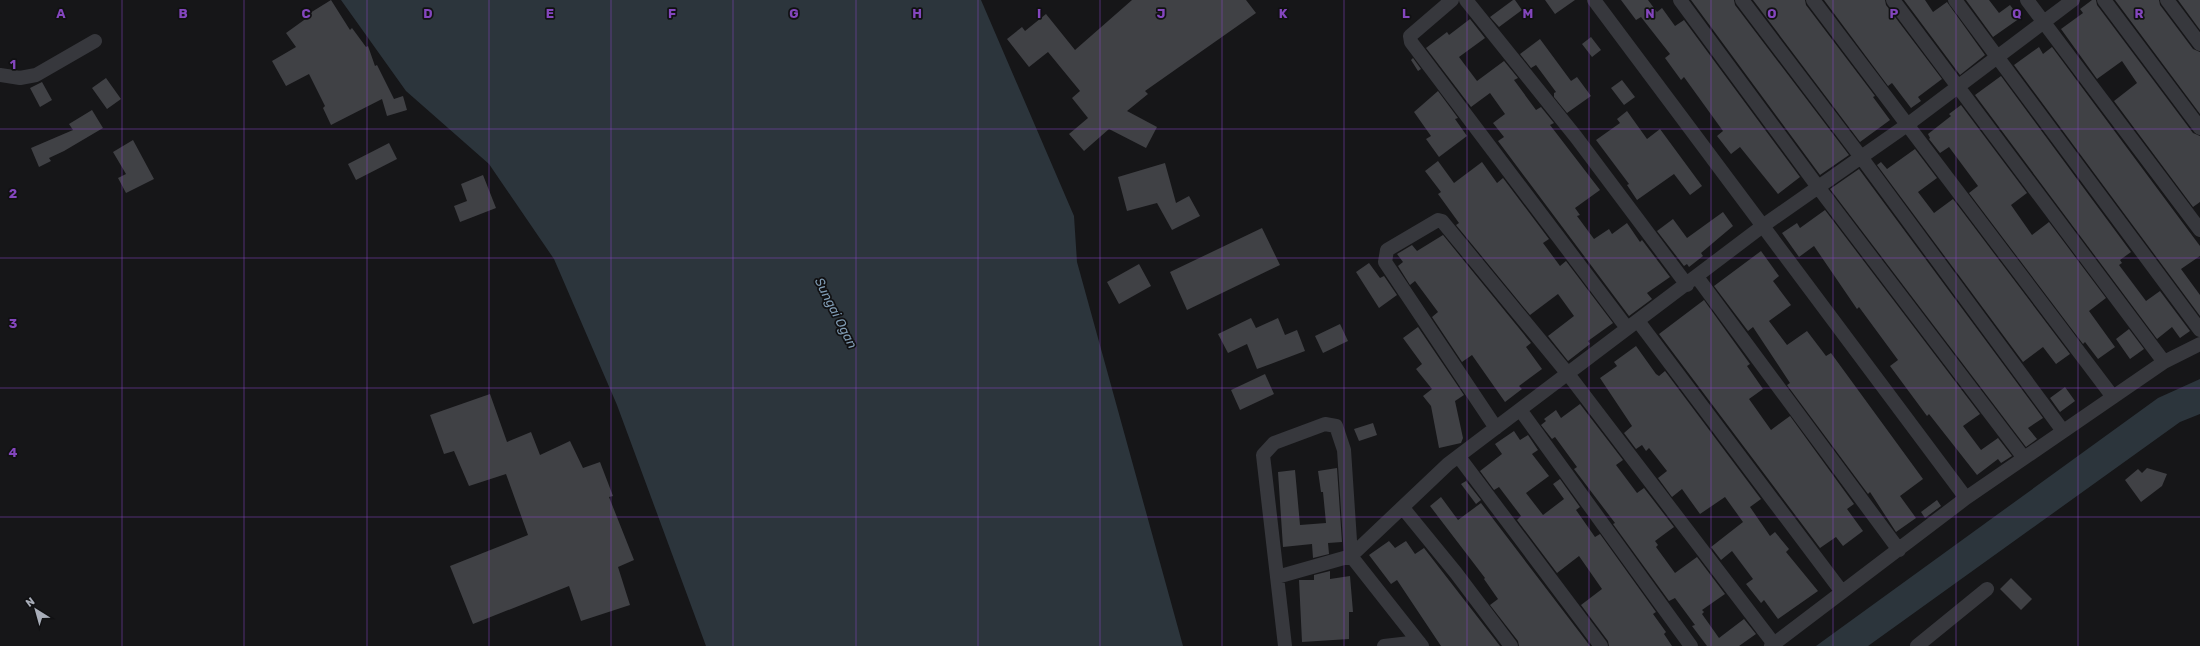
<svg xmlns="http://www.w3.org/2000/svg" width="2200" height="646" viewBox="0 0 2200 646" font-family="Rubik,sans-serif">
<rect width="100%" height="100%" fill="#161618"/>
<path fill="#2c353c" d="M341,0H981L1074,216L1077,262L1183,646H706L617,405L554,259L489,164L406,91Z
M2200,379V414L2180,422L1868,646H1816L2158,398Z"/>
<path fill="#404145" d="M331,0L350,30L352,28L366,47L368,46L375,66L377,65L394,99L403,96L407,110L387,116L382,99L331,125L323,108L325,106L309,74L286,86L272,61L296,47L286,33L311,15L310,13Z
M1132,0H1246L1256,13L1145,91L1148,94L1127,111L1157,127L1146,148L1109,129L1084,151L1069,134L1088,118L1072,98L1080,91L1048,52L1029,67L1007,39L1022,27L1025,31L1046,14L1075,50Z
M1513,0H1515L1522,10L1499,27L1490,17Z
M1545,0H1575L1555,14Z
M1621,0H1648L1657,12L1662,8L1675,26L1684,20L1800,177L1778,194L1740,147L1731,154L1717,136L1723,131L1684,77L1681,80L1665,58L1670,54L1641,17L1636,20Z
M1691,0H1734L1735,5L1849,155L1820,175Z
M1753,0H1805L1806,5L1875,96L1873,97L1890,120L1860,142Z
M1824,0H1885L1886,5L1942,79L1918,97L1921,101L1911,108L1892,83L1888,86Z
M1904,0H1925L1933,12L1947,2L1985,55L1960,75Z
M1966,0H1989L1999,13L2010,5L2020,18L1993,37Z
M2092,0H2096L2097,5L2193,133L2200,136V202L2193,207L2114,101L2137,83L2122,61L2097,79L2061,29L2083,13L2080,9Z
M2115,0H2159L2160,5L2193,49L2200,52V114Z
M2178,0H2200V30Z
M1470,19L1485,38L1459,57L1477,81L1504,61L1518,78L1514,80L1536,110L1541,107L1554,123L1550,125L1600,190L1575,208L1580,215L1577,216L1594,239L1609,229L1612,234L1627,223L1640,242L1642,240L1670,277L1647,293L1652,299L1629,316L1498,141L1504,137L1493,123L1505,114L1490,93L1471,107L1426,48L1447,32L1449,35Z
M1591,37L1601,50L1592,57L1582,44Z
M1540,39L1571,81L1577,77L1591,96L1567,113L1554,97V93L1556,92L1536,65L1531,68L1520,54Z
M2039,47L2043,54L2052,47L2200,246V256L2181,269L2200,295V316L2014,65Z
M1413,58L1421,69L1418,71L1411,60Z
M2001,76L2131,252L2120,260L2122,263L2119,265L2146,301L2160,291L2190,331L2180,338L2172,327L2157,339L1975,95Z
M106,78L121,99L107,109L92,88Z
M1622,80L1635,97L1624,105L1611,88Z
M42,82L52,100L40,107L30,88Z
M1438,91L1458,118L1455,119L1467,136L1439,157L1426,139L1431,136L1414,112Z
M1961,105L2027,193L2011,205L2032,235L2049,222L2106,298L2089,311L2115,347L2098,359L2085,342L2083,344L1969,193L1978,186L1949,147L1940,153L1929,139L1930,138L1928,134L1951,116L1949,114Z
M92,110L103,128L64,151L49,158L51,161L39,167L31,148L73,130L69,124Z
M1627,111L1647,139L1660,129L1702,186L1690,195L1674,174L1637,200L1627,185L1629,184L1596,140L1620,123L1617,119Z
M133,140L154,179L126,193L118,178L126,174L113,152Z
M389,143L397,159L356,180L348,164Z
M1915,149L1937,178L1918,192L1934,213L1953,199L2070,354L2056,364L2043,347L2023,362L1877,165L1881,162L1887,169Z
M1438,161L1454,183L1482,162L1497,183L1503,178L1549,239L1543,243L1560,266L1566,261L1613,323L1588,341L1590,344L1568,361L1548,336L1574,316L1558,294L1530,315L1456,225L1459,223L1438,194L1441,192L1425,171Z
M1165,163L1176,203L1189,196L1200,216L1172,230L1157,203L1127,211L1118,177Z
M1859,169L2043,418L2028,428L2037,439L2026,447L1830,189Z
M483,175L496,208L460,222L454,206L467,201L461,184Z
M1825,210L1980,414L1963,426L1981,450L1998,438L2012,456L2001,463L1998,459L1977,475L1929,414L1927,416L1890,366L1898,360L1859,307L1857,309L1814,246L1799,257L1782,233L1797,223L1800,228Z
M1723,212L1733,226L1701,253L1703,256L1689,267L1687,264L1684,266L1657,231L1673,219L1687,238Z
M1262,228L1280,265L1187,310L1170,272Z
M1443,235L1531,343L1526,347L1542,369L1519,386L1522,389L1505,402L1472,355L1462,362L1432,317L1438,312L1415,281L1410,285L1398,266L1403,262L1397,254L1412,245L1417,251Z
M1761,251L1779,276L1773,281L1791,305L1769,321L1787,345L1807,331L1826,356L1831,353L1923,479L1900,496L1916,518L1896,532L1870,492L1868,494L1787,385L1790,383L1753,327L1748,331L1714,286Z
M1369,263L1380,278L1384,276L1397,295L1379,308L1356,272Z
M1139,264L1151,286L1119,304L1107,282Z
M1704,300L1750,364L1747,366L1763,389L1749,399L1771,430L1790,416L1854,504L1847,509L1863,531L1843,546L1836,537L1820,548L1659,334Z
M1251,318L1256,328L1278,318L1285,335L1297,330L1305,351L1257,369L1247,344L1228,353L1218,334Z
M1340,324L1348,341L1323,353L1315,336Z
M1418,327L1464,395L1455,401L1463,438L1461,443L1439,448L1431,406L1423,396L1432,389L1416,369L1422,364L1403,338Z
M2129,329L2144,349L2130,359L2116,339Z
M1636,346L1656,374L1659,376L1665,371L1761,499L1750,507L1770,536L1775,532L1789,549L1786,552L1818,591L1778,619L1764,600L1761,603L1746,584L1753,579L1732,551L1721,560L1711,547L1743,522L1725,497L1700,514L1682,489L1672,497L1658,478L1667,471L1649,448L1646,451L1642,445L1636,449L1624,433L1632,426L1600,378L1617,366L1614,362Z
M1265,374L1274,394L1240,410L1231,390Z
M2065,387L2075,401L2060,412L2050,398Z
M490,394L507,442L531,432L540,455L570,441L583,468L600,462L613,496L609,497L634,560L618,567L630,605L581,621L569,586L473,624L450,566L528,535L506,474L469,486L454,451L444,454L430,415Z
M1580,404L1623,460L1616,465L1637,493L1644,488L1674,527L1655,541L1658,545L1656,547L1675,573L1697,557L1725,594L1702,610L1704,612L1702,614L1719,638L1744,619L1756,634L1739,646H1707L1692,626L1695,625L1675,598L1669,601L1613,524L1615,523L1574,469L1577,467L1555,437L1552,439L1541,425L1546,421L1544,419L1556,410L1561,418Z
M1373,423L1377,435L1359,441L1354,429Z
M1514,431L1520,440L1528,435L1538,450L1532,454L1549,476L1526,493L1543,515L1564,499L1553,484L1560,479L1580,507L1576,510L1595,537L1600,534L1656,612L1653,614L1666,632L1664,634L1672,646H1609L1608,641L1581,605L1602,589L1579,556L1557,573L1517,520L1521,516L1499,487L1494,490L1480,471L1502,454L1495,444Z
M1337,468L1342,542L1328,543L1329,554L1313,558L1312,544L1283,547L1278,472L1295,470L1300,525L1326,523L1323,492H1321L1318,471Z
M2147,468L2167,474L2162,486L2141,502L2125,480L2138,469L2142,473Z
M1466,481L1481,500L1476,504L1461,484Z
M1441,497L1458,520L1481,503L1590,646H1519L1518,641L1490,605L1498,599L1484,579L1485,578L1430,506Z
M1937,500L1941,506L1925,518L1921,512Z
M1389,541L1395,548L1406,541L1415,554L1424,548L1500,646H1441L1397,580L1391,584L1369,555Z
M1330,571V579L1350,576L1353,612H1349V639L1302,642L1299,580H1314V575Z
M2011,578L2032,599L2021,610L2000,589Z"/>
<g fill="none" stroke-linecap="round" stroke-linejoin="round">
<path stroke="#37383d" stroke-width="14" d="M1452,0L1410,36L1411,42L1627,328
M1466,0L1576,137L1687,285
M1594,0L1966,498
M1680,0L1818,187L2024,458
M1742,0L1861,157L2063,431
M1813,0L2113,397
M1893,0L2164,362
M1955,0L2200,330
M2027,0L2200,230
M2104,0L2200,128
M2167,0L2200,44
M0,75L20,78L36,75L95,41
M1697,277L1899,550
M1638,321L1842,592
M1521,411L1691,646
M1496,428L1385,262L1387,250L1438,220L1442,221L1568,374L1774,644
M1459,457L1601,646
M1403,508L1456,573L1511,646
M1277,577L1351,556L1344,450L1336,426L1325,424L1274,443L1263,455L1285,646
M1384,646L1419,642
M1422,646L1351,556L1448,464L1764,225L1907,125L2073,0
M1771,646L1966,498L2164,362L2200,344
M1917,646L1987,589"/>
</g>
<path fill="none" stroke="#8446be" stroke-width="1" stroke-opacity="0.55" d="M122,0V646M244,0V646M367,0V646M489,0V646M611,0V646M733,0V646M856,0V646M978,0V646M1100,0V646M1222,0V646M1344,0V646M1467,0V646M1589,0V646M1711,0V646M1833,0V646M1956,0V646M2078,0V646M0,129H2200M0,258H2200M0,388H2200M0,517H2200"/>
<g text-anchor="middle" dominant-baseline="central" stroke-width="3.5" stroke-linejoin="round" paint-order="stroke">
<g font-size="13" font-style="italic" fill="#7f9bb3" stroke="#111113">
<text transform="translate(836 313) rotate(63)">Sungai Ogan</text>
</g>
</g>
<g font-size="13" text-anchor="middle" font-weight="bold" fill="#8446be" stroke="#111113" stroke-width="3.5" stroke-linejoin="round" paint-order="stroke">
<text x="61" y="18">A</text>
<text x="183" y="18">B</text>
<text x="306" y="18">C</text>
<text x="428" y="18">D</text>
<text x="550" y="18">E</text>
<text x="672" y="18">F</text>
<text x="794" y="18">G</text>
<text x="917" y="18">H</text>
<text x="1039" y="18">I</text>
<text x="1161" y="18">J</text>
<text x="1283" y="18">K</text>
<text x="1406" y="18">L</text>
<text x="1528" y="18">M</text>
<text x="1650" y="18">N</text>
<text x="1772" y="18">O</text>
<text x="1894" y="18">P</text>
<text x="2017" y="18">Q</text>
<text x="2139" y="18">R</text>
<text x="13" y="69">1</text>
<text x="13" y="198">2</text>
<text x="13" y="328">3</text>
<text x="13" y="457">4</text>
</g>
<g transform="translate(36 610) rotate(323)" stroke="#111113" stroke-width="3" paint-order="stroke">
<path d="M0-3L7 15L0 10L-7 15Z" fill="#a8adb8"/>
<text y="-6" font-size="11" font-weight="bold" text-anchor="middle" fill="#a8adb8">N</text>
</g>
</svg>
